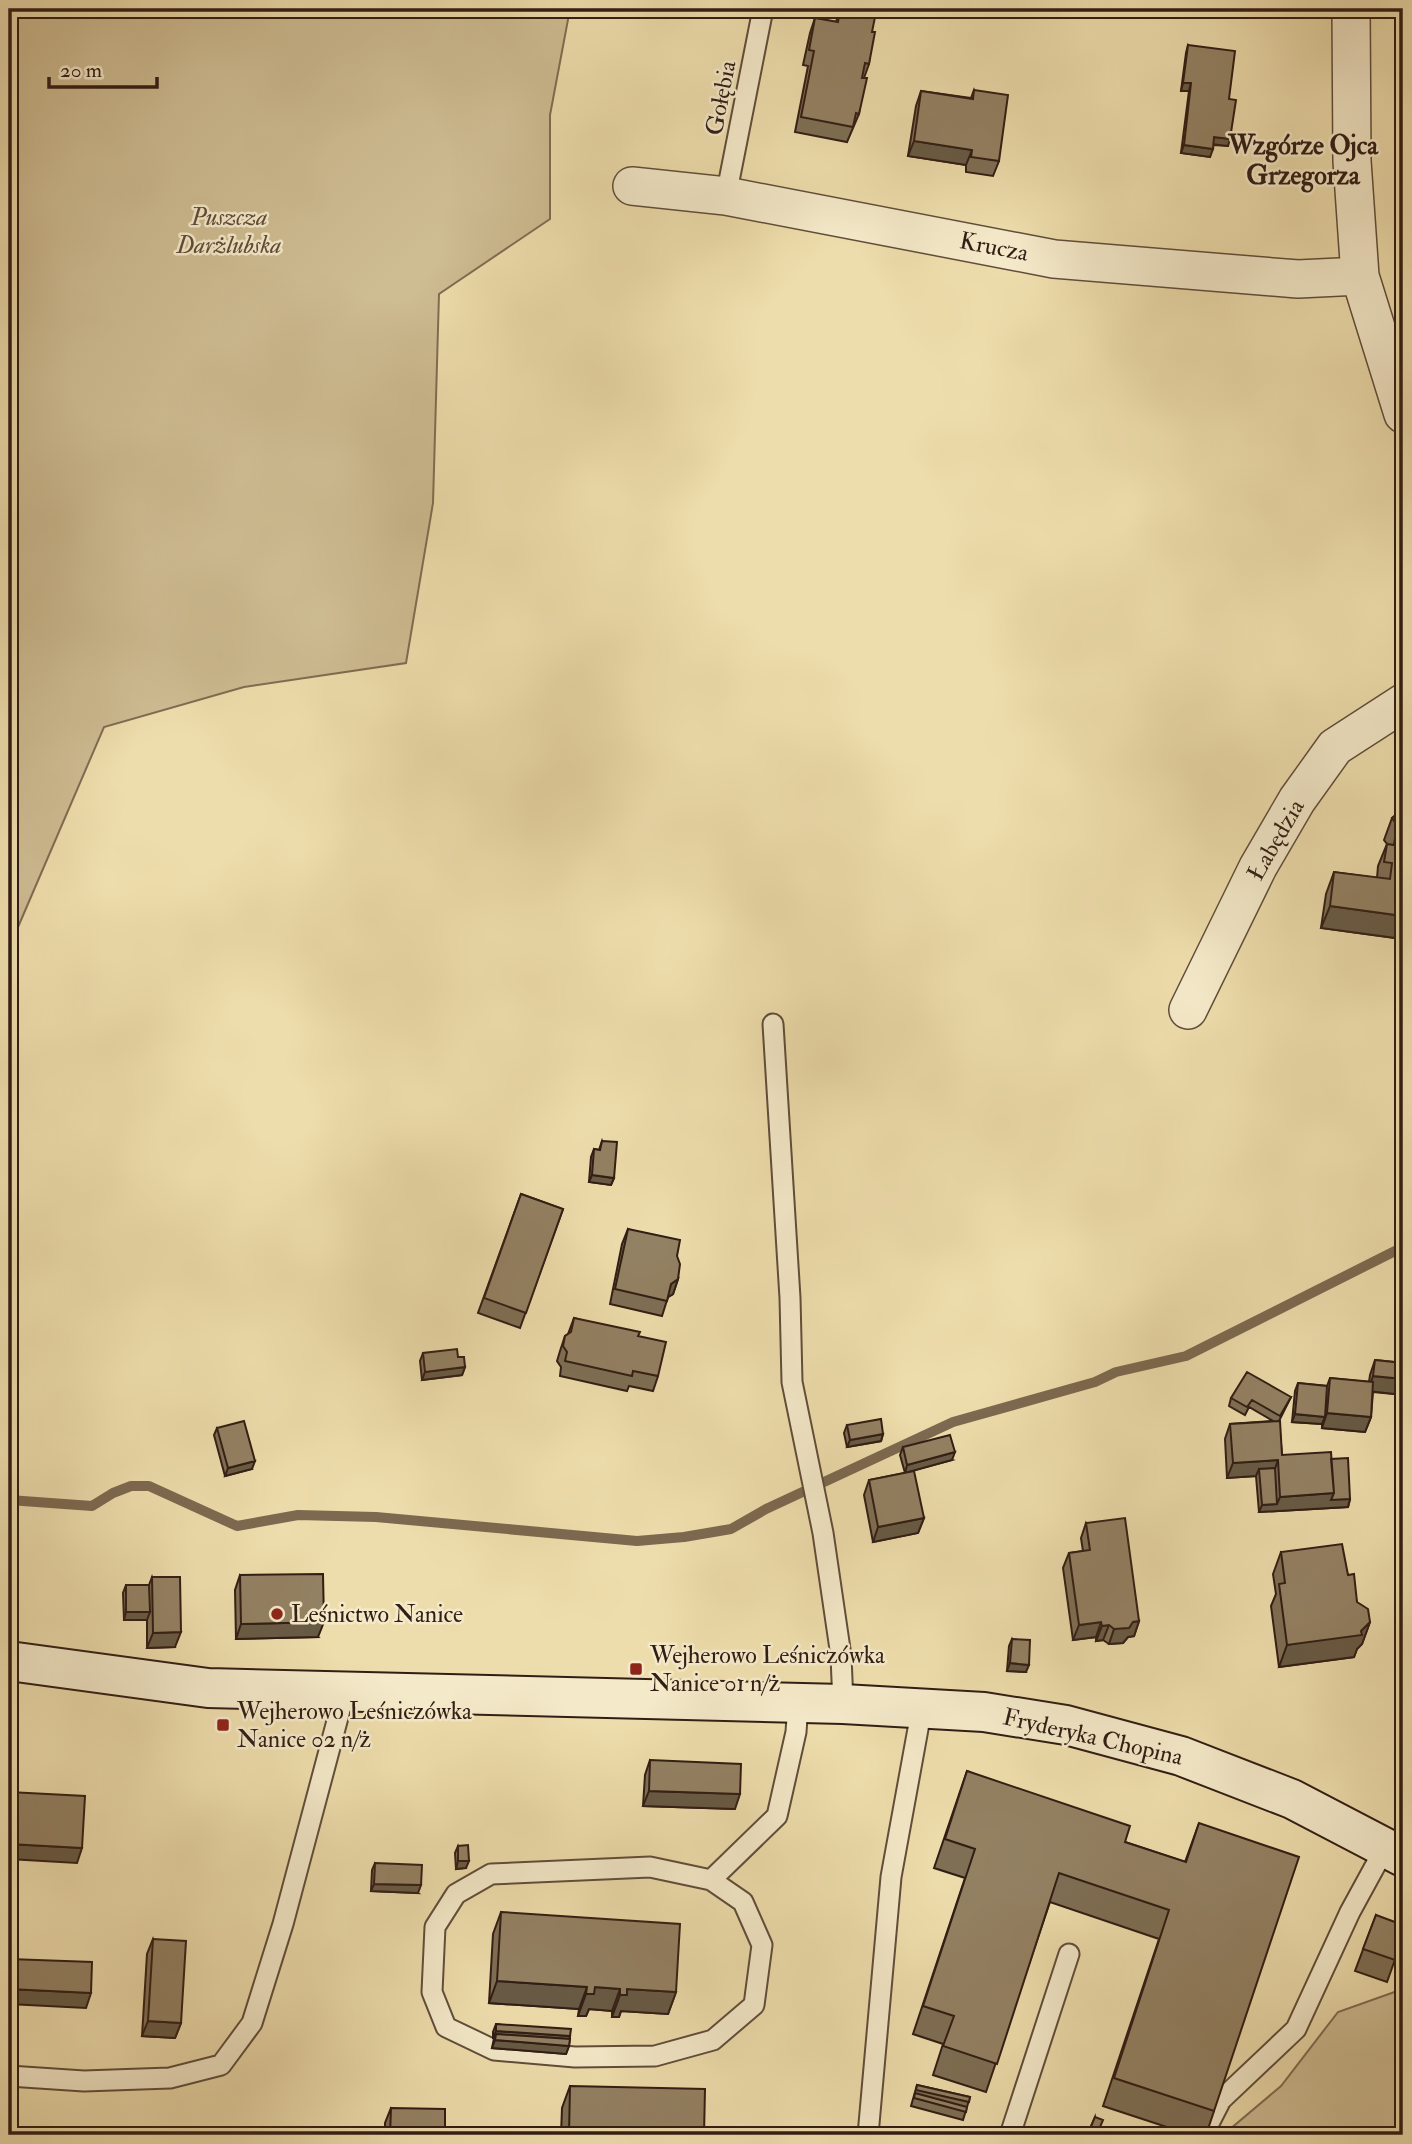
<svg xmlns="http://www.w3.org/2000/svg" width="1412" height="2144" viewBox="0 0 1412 2144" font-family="'IM FELL Double Pica',serif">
<rect width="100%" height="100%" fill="#eeddac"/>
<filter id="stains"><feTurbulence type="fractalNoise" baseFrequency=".00286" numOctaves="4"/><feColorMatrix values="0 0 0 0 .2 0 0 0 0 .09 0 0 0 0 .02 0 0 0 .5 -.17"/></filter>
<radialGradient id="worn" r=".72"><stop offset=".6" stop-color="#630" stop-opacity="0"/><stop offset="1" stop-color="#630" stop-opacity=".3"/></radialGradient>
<path fill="#cebc92" stroke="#806c53" stroke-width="2" d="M9,9H570L550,115V219L439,294L433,503L406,663L244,687L104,727L9,948Z
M1403,1989V2135H1223L1281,2086L1338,2012Z"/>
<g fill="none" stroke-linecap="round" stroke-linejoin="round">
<path stroke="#7c6950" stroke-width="10" d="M9,1500L92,1506L113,1493L131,1486H149L237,1526L298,1515L376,1517L637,1541L684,1537L731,1529L766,1509L953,1422L1095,1382L1116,1372L1186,1356L1403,1247"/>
<defs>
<path id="lane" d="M726,196L763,9
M773,1024L790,1298L792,1382L823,1533L841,1656L843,1704
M650,1867L711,1880L743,1902L762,1945L754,2005L713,2040L655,2056L575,2057L494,2050L446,2027L432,1992L435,1927L456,1894L491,1874Z
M711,1880L777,1816L796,1732L798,1703
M9,2076L84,2081L170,2078L221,2065L252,2023L283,1924L345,1691
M868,2135L891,1877L922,1707
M1010,2135L1069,1954
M1203,2135L1221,2100L1296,2029L1350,1912L1386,1846"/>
<path id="street" d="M1351,9L1352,161L1360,276L1403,414
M632,186L726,196L1054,259L1298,279L1360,276
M1188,1010L1258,867L1297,800L1335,747L1403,703"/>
<path id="secondary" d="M9,1661L208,1688L843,1704L984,1712L1066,1725L1181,1756L1292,1799L1403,1857"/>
</defs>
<use href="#lane" stroke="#604d3a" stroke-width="23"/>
<use href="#street" stroke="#604d3a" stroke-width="40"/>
<use href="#secondary" stroke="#311d14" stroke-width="42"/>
<use href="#lane" stroke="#f4e9c9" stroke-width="19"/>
<use href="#street" stroke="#f4e9c9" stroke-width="37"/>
<use href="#secondary" stroke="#f4e9c9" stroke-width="38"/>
</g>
<path fill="#7e6f55" stroke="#311d14" stroke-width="2" d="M840,10L872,32L869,64L864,78L859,114L847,142L795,132L808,66L803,65L810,33L815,18L836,22Z
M1188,45L1229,99L1228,146L1213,145L1210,157L1181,153L1189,91H1181L1186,53Z
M974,90L999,161L993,176L966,172V165L908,156L916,106L921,91L971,98Z
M1403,809V939L1321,928L1326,894L1334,872L1377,878L1378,866L1387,844L1384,840L1392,818Z
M602,1141L614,1178L611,1185L589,1182L591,1157L594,1149L599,1150Z
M521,1194L563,1209L520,1328L478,1313Z
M628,1229L677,1256L678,1279L673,1294L668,1297L662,1316L610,1304L622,1244Z
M574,1318L638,1336L658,1376L653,1391L629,1386L627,1391L560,1376L561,1367L557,1361L560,1351L565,1336L568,1334Z
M423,1353L458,1357L465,1367L462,1375L422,1380L420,1361Z
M1375,1360L1403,1363V1395L1373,1392L1371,1417L1365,1432L1322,1428V1424L1292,1422L1295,1391L1298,1383L1327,1386L1330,1378L1369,1382L1370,1375Z
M1291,1397L1279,1421L1282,1455L1331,1459L1350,1499L1348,1507L1259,1512L1256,1476L1227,1478L1225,1439L1230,1424L1273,1421L1249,1407L1245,1415L1229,1406L1231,1398Z
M847,1425L883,1434L881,1441L847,1447L844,1433Z
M217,1428L252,1469L225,1476L214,1435Z
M903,1447L952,1460L907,1472L924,1518L918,1533L873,1542L864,1495L869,1480L905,1473L900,1455Z
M1086,1523L1139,1621L1134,1636L1128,1637L1123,1643L1109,1644L1103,1640L1096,1641V1637L1073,1640L1063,1568L1069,1553L1083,1551L1081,1538Z
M1281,1552L1348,1575L1357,1602L1370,1622L1362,1644L1357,1649L1354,1657L1279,1667L1271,1606L1276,1594L1273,1574Z
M240,1575L318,1637L236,1639L235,1590Z
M152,1577L175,1647L147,1648V1620H124L123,1593L126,1585H149Z
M1012,1639L1026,1672L1007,1671L1009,1646Z
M650,1760L735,1809L643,1806L645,1775Z
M967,1771L1125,1842L1185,1862L1199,1823L1214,2111L1206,2135H1191L1103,2106L1159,1939L1050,1902L986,2092L933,2075L943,2044L913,2034L965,1878L934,1868Z
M458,1846L466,1868L456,1869L455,1853Z
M375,1863L418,1893L371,1891L372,1870Z
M501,1912L676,1992L668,2014L621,2011L619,2017H612V2011L589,2009L586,2016H578L579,2009L489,2003L493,1934Z
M1376,1915L1403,1937L1387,1982L1355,1971Z
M153,1939L181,2023L175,2038L142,2036L147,1954Z
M496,2024L570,2036L569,2046L566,2054L492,2048L494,2038H493V2032Z
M917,2085L970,2097L963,2120L911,2106Z
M570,2086L704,2135H561L562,2108Z
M391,2108L445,2135H385V2123Z
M1095,2117L1097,2135H1088L1089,2131Z"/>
<path fill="#675a45" stroke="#311d14" stroke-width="2" d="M1183,83H1191L1189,91H1181Z
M1214,137L1230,139L1228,146L1211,144Z
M914,141L972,150L966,165L908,156Z
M1184,145L1213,149L1210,157L1181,153Z
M1330,906L1403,916V939L1321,928Z
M592,1175L614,1178L611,1185L589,1182Z
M678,1279L673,1294L665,1299L671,1284Z
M465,1367L462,1375L422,1380L425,1372Z
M1373,1376L1403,1379V1395L1368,1391Z
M1327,1413L1371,1417L1365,1432L1322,1428Z
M1295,1414L1325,1417L1322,1424L1292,1422Z
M883,1434L881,1441L847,1447L850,1440Z
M955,1452L952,1460L905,1473L907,1465Z
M1278,1460L1273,1475L1259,1469L1256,1476L1227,1478L1233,1463Z
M255,1461L252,1469L225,1476L228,1468Z
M1334,1493L1350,1499L1348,1507L1259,1512L1262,1505L1277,1504L1280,1497Z
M924,1518L918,1533L873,1542L878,1527Z
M126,1612H150L147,1620H124Z
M1139,1621L1134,1636L1128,1637L1123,1643L1109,1644L1114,1629L1133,1622Z
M324,1622L318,1637L236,1639L241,1624Z
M1101,1622L1096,1637L1073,1640L1079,1625Z
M1370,1622L1362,1644L1357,1649L1354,1657L1279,1667L1287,1645L1361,1631Z
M1109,1625L1103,1640L1096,1641L1102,1626Z
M181,1632L175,1647L147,1648L153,1633Z
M1010,1663L1029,1665L1026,1672L1007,1671Z
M649,1791L740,1794L735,1809L643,1806Z
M9,1844L82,1848L77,1863L9,1859Z
M458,1861H469L466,1868L456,1869Z
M374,1884L421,1885L418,1893L371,1891Z
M497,1981L587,1987L579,2009L489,2003Z
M595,1987L620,1989L612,2011L589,2009L586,2016H578L586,1994Z
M9,1989L91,1993L86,2008L9,2004Z
M627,1989L676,1992L668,2014L621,2011L619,2017H612L620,1995Z
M148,2021L181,2023L175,2038L142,2036Z
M496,2031L570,2036L568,2044L496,2034L493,2038Z
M495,2040L569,2046L566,2054L492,2048Z"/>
<path fill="#938163" stroke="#311d14" stroke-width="2" d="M840,10L875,17L872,32H875L869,64L865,63L862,78H867L859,114L856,113L853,127L801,117L814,51L809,50L815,18L838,22Z
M1188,45L1235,51L1229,99L1236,100L1230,139L1214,137L1213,149L1184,145L1191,83H1183Z
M974,90L1008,95L999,161L971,157L972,150L914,141L921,91L973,99Z
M1403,809V916L1330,906L1334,872L1390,879L1392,863L1384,862L1387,844L1394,845L1397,825L1392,818Z
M602,1141L617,1142L614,1178L592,1175L594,1149L600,1150Z
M521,1194L563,1209L526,1313L484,1298Z
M628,1229L680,1240L677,1256L680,1264L678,1279L671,1284L667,1301L615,1289Z
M574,1318L640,1332L638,1336L666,1342L658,1376L633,1371L632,1376L565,1361L567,1352L563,1346L565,1336L571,1332Z
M457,1349L458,1357H464L465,1367L425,1372L423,1353Z
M1375,1360L1403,1363V1379L1373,1376Z
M1247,1372L1291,1397L1280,1416L1252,1400L1247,1407L1231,1398Z
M1330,1378L1373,1382L1371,1417L1327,1413Z
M1298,1383L1327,1386L1325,1417L1295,1414Z
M881,1419L883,1434L850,1440L847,1425Z
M244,1421L255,1461L228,1468L217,1428Z
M1280,1421L1282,1455L1331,1452L1334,1493L1280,1497L1278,1460L1233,1463L1230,1424Z
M950,1435L955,1452L907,1465L903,1447Z
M1348,1458L1350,1499L1331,1500L1334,1493L1331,1459Z
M1275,1468L1277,1504L1262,1505L1259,1469Z
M914,1471L924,1518L878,1527L869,1480Z
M1125,1518L1139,1621L1133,1622L1129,1628L1114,1629L1109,1625L1102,1626L1101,1622L1079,1625L1069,1553L1090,1550L1086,1523Z
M1342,1544L1348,1575L1354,1574L1357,1602L1368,1609L1370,1622L1361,1631L1362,1635L1287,1645L1279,1584L1285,1583L1281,1552Z
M323,1574L324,1622L241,1624L240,1575Z
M152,1577H180L181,1632L153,1633Z
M126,1585H149L150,1612H126Z
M1012,1639L1030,1640L1029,1665L1010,1663Z
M650,1760L741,1764L740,1794L649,1791Z
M967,1771L1130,1826L1125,1842L1186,1862L1199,1823L1299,1857L1214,2111L1114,2078L1169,1910L1059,1873L997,2064L943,2046L954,2016L923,2006L975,1849L945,1839Z
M9,1792L85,1796L82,1848L9,1844Z
M468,1845L469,1861H458V1846Z
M375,1863L422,1865L421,1885L374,1884Z
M501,1912L680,1924L676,1992L627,1989V1995H620V1989L595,1987L594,1994H586L587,1987L497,1981Z
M1376,1915L1403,1925V1937L1395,1960L1363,1949Z
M153,1939L186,1941L181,2023L148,2021Z
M9,1959L92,1962L91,1993L9,1989Z
M496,2024L571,2029L570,2036L496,2031Z
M496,2034L570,2039L569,2046L495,2040Z
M917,2085L970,2097L969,2102L916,2090Z
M570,2086L705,2089L704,2135H569Z
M915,2093L967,2107L966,2112L914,2098Z
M391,2108L445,2109V2135H390Z
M1095,2117L1103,2120L1097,2134L1089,2131Z"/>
<g fill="#8f2418" stroke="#f4e9c9" stroke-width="2.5">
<circle cx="277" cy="1614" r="7"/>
<rect x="629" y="1662" width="14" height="14" rx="3.5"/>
<rect x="216" y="1718" width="14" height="14" rx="3.5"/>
</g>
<g text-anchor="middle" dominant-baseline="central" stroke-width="5" stroke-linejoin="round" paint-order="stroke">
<g font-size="24" fill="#311d14" stroke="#f4e9c9">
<text transform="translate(721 98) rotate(-79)">Gołębia</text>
<text transform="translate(994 247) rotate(11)">Krucza</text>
<text transform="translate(1276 840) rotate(-60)">Łabędzia</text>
<text transform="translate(1093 1737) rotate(13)">Fryderyka Chopina</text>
</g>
<g font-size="24" font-style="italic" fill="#604d3a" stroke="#f4e9c9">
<text x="229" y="217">Puszcza<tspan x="229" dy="28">Darżlubska</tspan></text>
</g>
<g font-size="24" fill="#311d14" stroke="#f4e9c9" text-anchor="start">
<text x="291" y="1614">Leśnictwo Nanice</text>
<text x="650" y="1655">Wejherowo Leśniczówka<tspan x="650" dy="28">Nanice 01 n/ż</tspan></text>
<text x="237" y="1711">Wejherowo Leśniczówka<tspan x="237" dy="28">Nanice 02 n/ż</tspan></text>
</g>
<g font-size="26" font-weight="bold" fill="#311d14" stroke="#f4e9c9">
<text x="1303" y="146">Wzgórze Ojca<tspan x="1303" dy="30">Grzegorza</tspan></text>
</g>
</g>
<rect width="1412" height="2144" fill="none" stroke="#eeddac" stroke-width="35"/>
<rect x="10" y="10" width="1391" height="2123" fill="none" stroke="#311d14" stroke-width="3.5"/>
<rect x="18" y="18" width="1377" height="2109" fill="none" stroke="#311d14" stroke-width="2"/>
<path d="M49 77v10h108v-10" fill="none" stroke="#311d14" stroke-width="3.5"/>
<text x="60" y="77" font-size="21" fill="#311d14" stroke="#f4e9c9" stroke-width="5" paint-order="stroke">20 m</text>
<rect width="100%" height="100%" filter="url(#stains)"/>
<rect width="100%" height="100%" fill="url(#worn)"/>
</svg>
